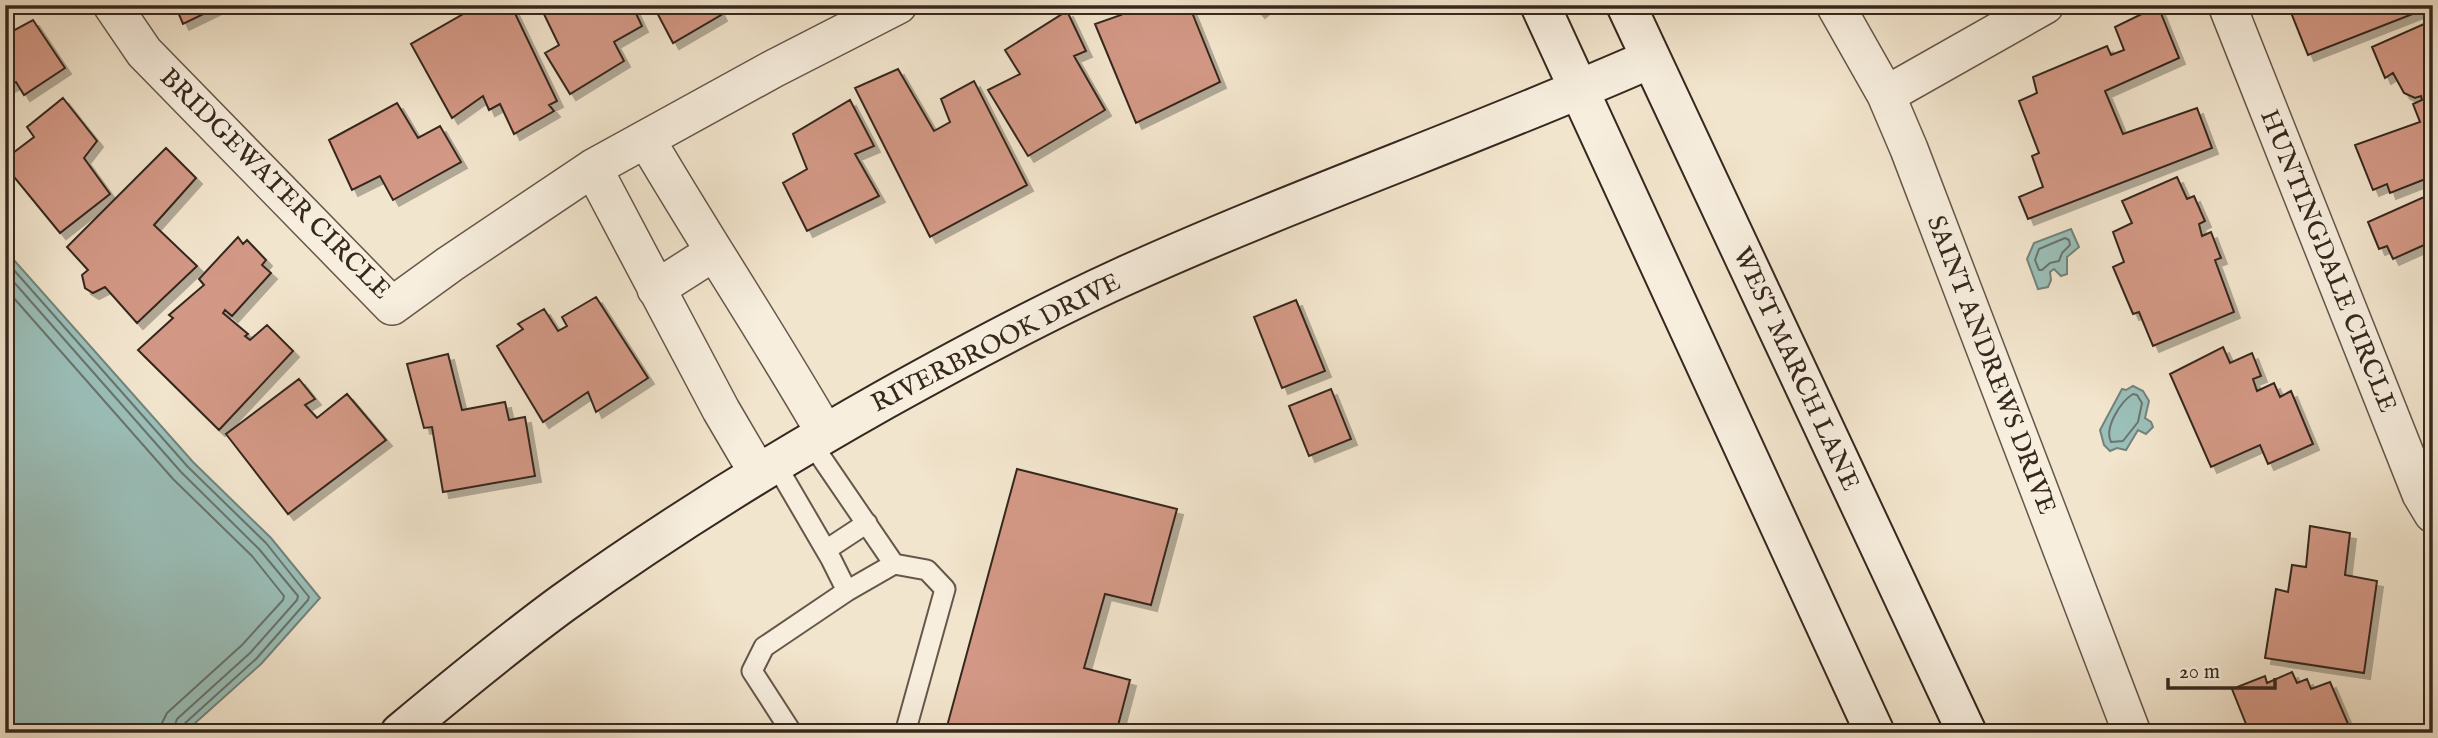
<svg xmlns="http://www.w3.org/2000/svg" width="2438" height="738" viewBox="0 0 2438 738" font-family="'IM FELL English',serif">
<defs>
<filter id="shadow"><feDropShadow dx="6" dy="6" stdDeviation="0" flood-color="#0004"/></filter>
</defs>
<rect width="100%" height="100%" fill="#f2e5cd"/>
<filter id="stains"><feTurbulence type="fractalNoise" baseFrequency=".00286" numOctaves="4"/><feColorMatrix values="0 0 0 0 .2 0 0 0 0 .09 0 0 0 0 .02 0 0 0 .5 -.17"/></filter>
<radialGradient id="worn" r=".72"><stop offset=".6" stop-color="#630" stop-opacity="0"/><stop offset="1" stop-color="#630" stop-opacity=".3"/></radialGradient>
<path fill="#9bbfb9" stroke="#73837b" stroke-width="2" d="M2071,229L2079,247L2067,257V274L2061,276L2054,269L2050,272L2051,280L2048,287L2038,289L2027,259L2034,243Z
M5,250L193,462L271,538L320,598L261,664L184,733H5Z
M2133,386L2143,391L2149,401L2145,418L2151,422L2153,427L2146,434L2138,430L2126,450L2117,448L2110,451L2104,445L2100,430L2122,389L2126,390Z"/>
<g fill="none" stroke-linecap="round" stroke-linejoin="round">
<path stroke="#68746c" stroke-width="2" d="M2065,238L2069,240L2070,245L2062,253L2059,261L2050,263L2042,270H2039L2035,260L2039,249Z
M5,260L188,467L266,543L309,597L308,600L256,659L183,725L180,733
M5,272L181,472L259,549L298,596L297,600L250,653L177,719L172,733
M5,288L173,479L252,556L284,596L283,600L242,645L167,713L162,723L161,733
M2133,394L2137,395L2142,403L2138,422L2123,441L2111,442C2104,428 2120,402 2133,394Z"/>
</g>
<path fill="#d39885" stroke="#36281f" stroke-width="2" filter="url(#shadow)" d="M175,5H222L183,24Z
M479,5H511L557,101L549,105L554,111L514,134L500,104L489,110L483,96L452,118L411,44Z
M545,5H632L642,26L614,42L624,61L570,94L545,53L559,45L541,8Z
M653,5H716L721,15L673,43Z
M1130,5H1170L1173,12L1189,5L1220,82L1136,123L1095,24L1121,15L1119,10Z
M1253,5H1267L1259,12Z
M2296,5H2433V6L2308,55L2290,10Z
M2158,6L2179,58L2105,91L2123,134L2197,108L2212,148L2028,219L2019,197L2043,187L2032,156L2039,153L2019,101L2037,93L2033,77L2107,46L2111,55L2124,50L2115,27Z
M1067,11L1086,51L1074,56L1105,110L1028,156L988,90L1020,74L1005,50Z
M5,18L13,31L33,20L65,68L24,95L16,82L5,88Z
M2433,20V176L2390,193L2387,184L2373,190L2355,145L2420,122L2413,104L2422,100L2421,96L2415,98L2404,93L2393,73L2385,78L2372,47Z
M898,69L934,131L950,122L941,99L974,81L1027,185L930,237L855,88Z
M63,98L97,141L84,158L110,194L60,233L5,166V159L34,137L27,127Z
M850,100L874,146L855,154L879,196L807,231L783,183L807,169L793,134Z
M397,103L418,138L440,126L461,162L393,200L380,176L352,190L329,140Z
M166,148L196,178L154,225L197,266L137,323L105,287L93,293L85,288L82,275L88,270L67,247Z
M2177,177L2187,199L2194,196L2205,221L2199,224L2202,236L2211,232L2221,258L2215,260L2234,312L2153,346L2139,312L2133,314L2113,267L2124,262L2113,232L2132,223L2122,201Z
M2433,193V241L2393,259L2387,246L2379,249L2368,222Z
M238,237L243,244L247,240L266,260L262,265L271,273L232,316L225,310L223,313L248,334L245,336L250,340L267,325L293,351L219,430L138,350L173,318L169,315L204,285L199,279Z
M596,297L648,378L596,412L588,392L543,422L497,346L523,329L518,324L544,309L558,331L567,326L562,317Z
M1296,300L1325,371L1282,388L1254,317Z
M2223,347L2230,363L2252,353L2261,376L2253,379L2257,391L2274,383L2280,397L2291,391L2313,444L2268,464L2260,445L2211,467L2170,374Z
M448,354L462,410L505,402L509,420L525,417L535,476L443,492L432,427L424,428L407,364Z
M299,379L315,399L305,405L317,418L347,394L386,440L288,514L226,434Z
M1331,389L1351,439L1309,456L1289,406Z
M1017,469L1177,509L1151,605L1105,594L1084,668L1130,680L1116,733H956L946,730Z
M2310,526L2350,533L2345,575L2377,581L2364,673L2265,658L2276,589L2288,592L2292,565L2306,567Z
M2292,672L2297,683L2307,679L2311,689L2330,682L2352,733H2242L2239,726L2246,724L2232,689L2265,676L2267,683Z
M691,725L692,733H656V729Z"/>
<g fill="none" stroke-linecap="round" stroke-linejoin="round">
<defs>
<path id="lane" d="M810,441L894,564
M775,463L831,559L847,591
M826,550L867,523
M792,733L752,671L764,647L847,591L894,564L927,570L945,589L905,733"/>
<path id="street" d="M112,5L144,52L392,306L450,264L593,168L773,69L898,5
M1835,5L1886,95L1909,149L2132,733
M2227,5L2421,494L2433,514
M1886,95L2045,5
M646,139C704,238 768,334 825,433
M593,168L721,410L758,473
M656,289L714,252"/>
<path id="secondary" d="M1540,5L1875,733
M1626,5L1967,733
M400,733C454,688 507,644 563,603C666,529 774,462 884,400C961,357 1039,315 1120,278C1294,199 1475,136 1650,59"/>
</defs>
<use href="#lane" stroke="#65574a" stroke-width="23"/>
<use href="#street" stroke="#65574a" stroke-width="40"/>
<use href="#secondary" stroke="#36281f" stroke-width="42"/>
<use href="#lane" stroke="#f7eede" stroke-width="19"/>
<use href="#street" stroke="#f7eede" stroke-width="37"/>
<use href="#secondary" stroke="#f7eede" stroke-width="38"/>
</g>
<g text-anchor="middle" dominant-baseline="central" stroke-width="5" stroke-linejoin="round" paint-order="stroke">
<g font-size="26" fill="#36281f" stroke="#f7eede">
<text transform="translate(275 184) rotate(45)">BRIDGEWATER CIRCLE</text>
<text transform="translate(2328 261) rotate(68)">HUNTINGDALE CIRCLE</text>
<text transform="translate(996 343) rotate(-27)">RIVERBROOK DRIVE</text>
<text transform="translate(1991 365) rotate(69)">SAINT ANDREWS DRIVE</text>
<text transform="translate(1796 369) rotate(65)">WEST MARCH LANE</text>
</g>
</g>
<rect width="2438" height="738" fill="none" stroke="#f2e5cd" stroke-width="28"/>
<rect x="7" y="7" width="2424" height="724" fill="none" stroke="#36281f" stroke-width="3.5"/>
<rect x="14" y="14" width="2410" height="710" fill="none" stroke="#36281f" stroke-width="2"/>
<path d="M2168 678v10h107v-10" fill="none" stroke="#36281f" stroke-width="3.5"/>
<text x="2179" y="678" font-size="21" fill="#36281f" stroke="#f7eede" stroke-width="5" paint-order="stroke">20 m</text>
<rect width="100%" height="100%" filter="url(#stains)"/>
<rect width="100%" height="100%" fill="url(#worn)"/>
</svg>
